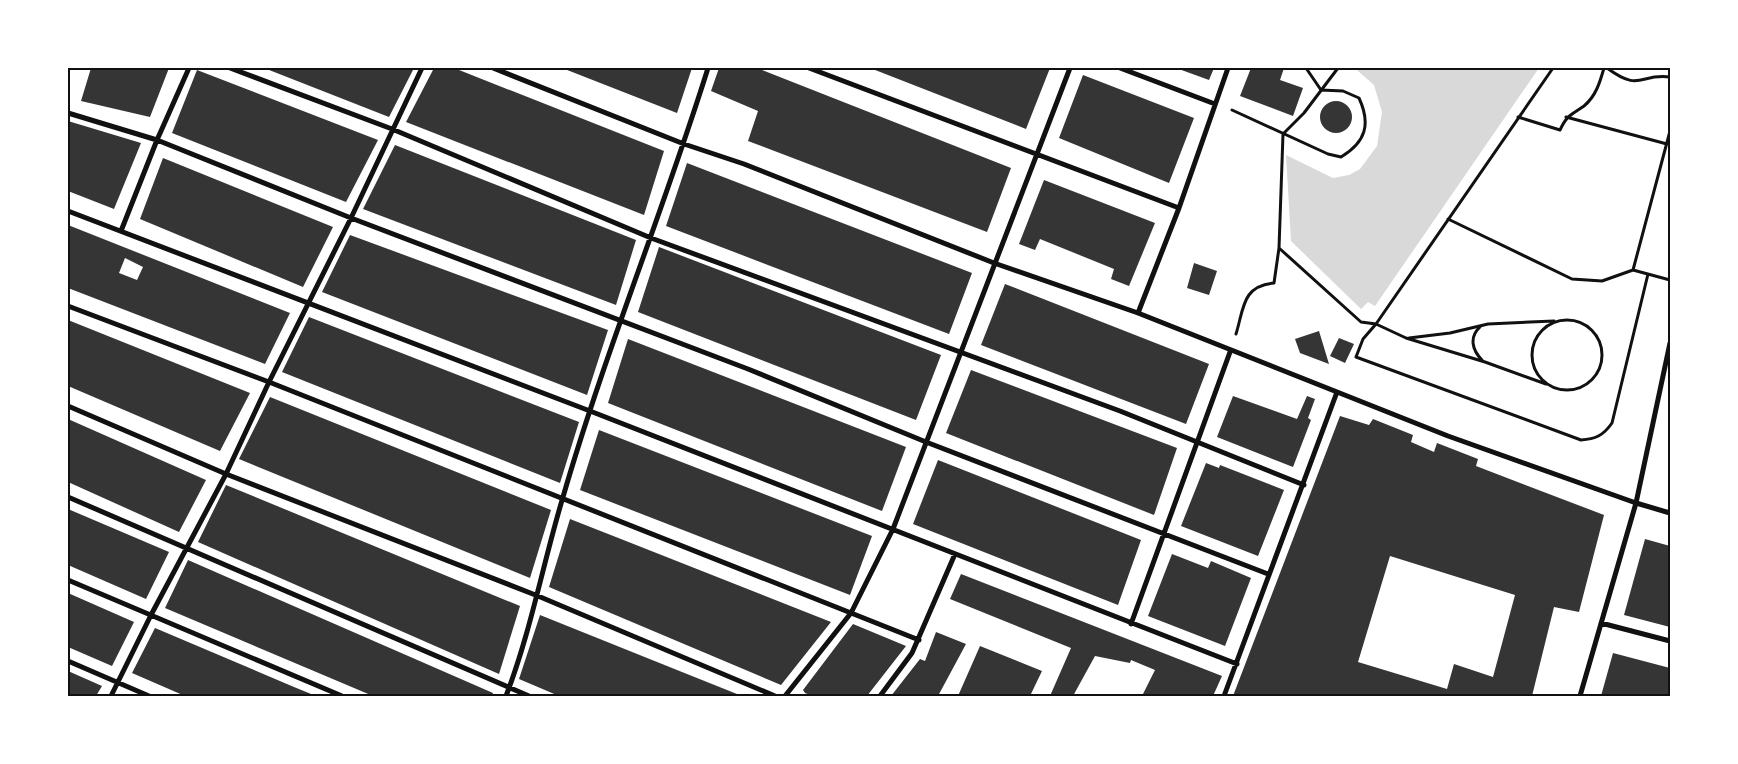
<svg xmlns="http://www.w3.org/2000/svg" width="1738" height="764" viewBox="0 0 1738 764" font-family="'Zilla Slab',serif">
<rect width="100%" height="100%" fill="#fff"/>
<path fill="#d9d9d9" d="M1358,68H1539L1375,306L1368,302L1361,309L1291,241L1286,155L1333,178L1349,175L1360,169L1377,146L1382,112L1374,85L1358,71Z"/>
<path fill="#353535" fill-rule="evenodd" d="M91,68H169L150,117L81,101Z
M264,68H414L389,117Z
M434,68H454L664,151L644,215L406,122Z
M562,68H692L677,113Z
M719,68H757L1011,168L987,232L748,141L758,111L711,91Z
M870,68H1050L1026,129Z
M1176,68H1214L1209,80Z
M1251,68H1284L1280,80L1303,88L1293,116L1240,96Z
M197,70L378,140L346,202L172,133Z
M1083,75L1194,118L1169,183L1059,138Z
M1320 117a16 16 0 1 1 32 0a16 16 0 1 1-32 0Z
M68,121L141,143L114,209L68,191Z
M395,145L636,240L616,305L363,209Z
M163,158L333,227L303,287L140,219Z
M687,163L972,273L949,334L666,226Z
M1044,180L1155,223L1129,286L1111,279L1114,269L1040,239L1035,250L1019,244Z
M68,225L290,313L265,364L68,288ZM125,258L143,267L137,280L119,273Z
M350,235L608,330L587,395L322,292Z
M659,247L941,355L916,420L638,312Z
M1194,263L1217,271L1209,295L1187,288Z
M1005,284L1209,364L1186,424L981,345Z
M309,317L579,422L560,483L282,372Z
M68,320L250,393L220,451L68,386Z
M1319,331L1329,364L1300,353L1295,339Z
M1339,338L1354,344L1345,363L1330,356Z
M628,339L906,447L882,511L608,403Z
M971,370L1177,448L1154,515L946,433Z
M1233,396L1297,419L1307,396L1315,399L1308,418L1311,420L1293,467L1217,437Z
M270,397L551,510L530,578L239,459Z
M1340,416L1369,425L1373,419L1413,435L1411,442L1434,452L1437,443L1478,459L1476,466L1604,515L1579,612L1554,607L1532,696H1233ZM1390,556L1515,595L1493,677L1454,664L1447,689L1358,662Z
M68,419L206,480L179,532L68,482Z
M599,430L872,536L850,595L580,490Z
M938,460L1141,540L1118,605L913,524Z
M1206,463L1219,468L1220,465L1284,490L1258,556L1181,526Z
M226,485L520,606L499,674L198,542Z
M68,509L169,552L146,599L68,565Z
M570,519L626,541L831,622L781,685L549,587Z
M1645,539L1670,546V627L1624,615Z
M1172,554L1208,568L1211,561L1251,578L1225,646L1148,616Z
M188,560L493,693L492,696H373L165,608Z
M961,574L1222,676L1213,696H1142L1155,670L1131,660L1130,663L1095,656L1073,696H1050L1071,648L950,599Z
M68,593L134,622L112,666L68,647Z
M540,615L682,672L742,696H559L519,679Z
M853,624L906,646L867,696H813L805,693L803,690Z
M155,628L294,687L316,696H185L132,673Z
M936,632L966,644L938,696H891L920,659L925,661Z
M980,646L1042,671L1030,696H958Z
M1613,653L1670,668V696H1601Z
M68,671L102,686L96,696H68Z"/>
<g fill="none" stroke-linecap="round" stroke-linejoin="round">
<path stroke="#111" stroke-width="3" d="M1607,68C1641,93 1639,73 1670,77
M1232,110L1328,154L1341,157C1366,142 1371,124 1359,98L1343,91L1321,90L1306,68
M1518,117L1560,130C1567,115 1571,115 1584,106C1596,96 1600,82 1604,68
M1566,117L1667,144
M1670,131L1633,270L1670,280
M1448,219L1572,279L1602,281L1633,270
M1279,248L1361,322L1376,324L1553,68
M1532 355a35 35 0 1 1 70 0a35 35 0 1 1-70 0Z
M1480,327C1469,337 1472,350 1482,360
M1236,334C1244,308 1242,286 1274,283L1279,248L1283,134L1304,113L1338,68
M1409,338L1450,333L1488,324L1554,321
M1546,384L1485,362L1406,338L1376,324L1363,339L1356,357L1581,440C1595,439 1603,436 1612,423L1648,274"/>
<path stroke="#111" stroke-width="5" d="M230,68L392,129L651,238L1120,411L1304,485
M493,68L684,144L744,164L994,263L1138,313L1448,436L1636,503L1670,513
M809,68L1179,208
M1120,68L1215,104
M68,113L157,140L351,218L748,369L926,442L1268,574
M68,211L590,411L1237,664
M121,231L157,140L189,68
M68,306L269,382L919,640
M1138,313L1179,208L1228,68
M68,406L226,474L538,596L775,696
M68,497L529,696
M68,580L342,696
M1601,623L1670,641
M1131,624L1230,352
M68,661L149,696
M111,696L151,615L226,474L269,382L351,218L422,68
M506,696C531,631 543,563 563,497C605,352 663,212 708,68
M785,696L851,613L893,529L1070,68
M880,696L912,653L955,554
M1224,696L1337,392
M1580,696L1636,503L1670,343"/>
</g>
<rect width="1738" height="764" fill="none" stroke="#ffffff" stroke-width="138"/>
<rect x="69" y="69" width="1600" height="626" fill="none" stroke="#111" stroke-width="2"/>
</svg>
